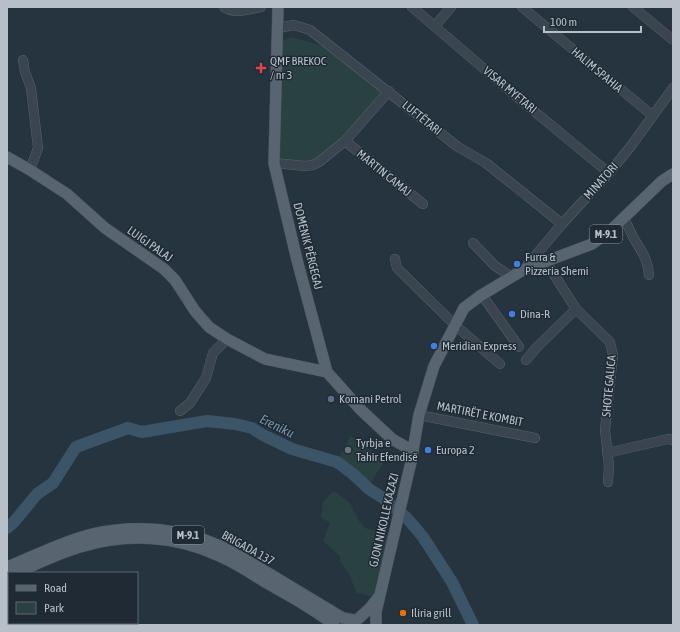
<svg xmlns="http://www.w3.org/2000/svg" width="680" height="632" viewBox="0 0 680 632" font-family="'Asap Condensed',sans-serif">
<rect width="100%" height="100%" fill="#26343f"/>
<path fill="#294241" d="M292,37L322,46L382,92C366,110 330,157 308,162C299,163 289,160 280,159L283,40Z
M351,436L384,462L371,482L335,464Z
M334,491L350,503L359,521L365,528L389,535L374,597L357,593L349,574L340,561V556L323,541L330,523L321,517L323,502Z"/>
<g fill="none" stroke-linecap="round" stroke-linejoin="round">
<path stroke="#3c5467" stroke-width="12" d="M7,528L14,522L37,494L53,483L76,447L128,428L142,432L207,421L235,424L252,428L263,435L292,449L337,462L353,474L369,489L383,498L407,518L423,537L452,582L473,625"/>
<defs>
<path id="minor" d="M224,7C236,15 249,9 261,7
M412,7L517,97L609,173
M522,7L653,116
M633,7L673,40
M435,26L451,7
M278,28L294,25L310,30L458,147L486,163L562,224
M23,60L25,72L31,88L38,148L30,170
M345,141L423,204
M274,163L305,166L313,165L319,162L345,141L389,91
M624,218C628,226 631,234 636,242C643,254 648,260 649,275
M473,243L495,266L512,277
M395,259L397,268L455,325L500,364
M546,262L576,309L610,342L613,355L605,430L609,466L608,482
M524,269L562,224L609,173L631,146L673,88
M482,295L519,347
M526,360L537,347L576,309
M180,411L190,403L206,378L213,353L227,339
M419,415L535,438
M607,453L668,439L673,440"/>
<path id="major" d="M278,7L274,163L297,260L327,372L360,409L392,439L413,451
M7,157L30,170L67,194L105,228L164,269L175,280L195,311L209,327L227,339L265,359L327,372
M7,567C35,556 63,541 92,534C135,524 180,528 220,546C237,554 252,564 268,573C291,587 313,600 336,614L343,618L354,620
M16,573C39,563 61,552 84,546C127,533 176,536 217,555C234,562 249,572 265,582C288,595 313,608 334,625
M7,577L9,576
M358,619L369,609L378,598
M376,625V612L411,462L419,415L434,366L464,308L480,296L523,270L592,244L610,231L662,181L673,174"/>
</defs>
<use href="#minor" stroke="#58636c" stroke-width="10"/>
<use href="#major" stroke="#47515b" stroke-width="12"/>
<use href="#minor" stroke="#3a454f" stroke-width="9"/>
<use href="#major" stroke="#58646f" stroke-width="11"/>
</g>
<path fill="#e0444e" stroke="#1f2a34" stroke-width="1.5" d="M259 62h4v4h4v4h-4v4h-4v-4h-4v-4h4z"/>
<g fill="#3f7fe0" stroke="#1f2a34" stroke-width="1.5">
<circle cx="517" cy="264" r="4"/>
<circle cx="512" cy="314" r="4"/>
<circle cx="434" cy="346" r="4"/>
<circle cx="428" cy="450" r="4"/>
</g>
<circle fill="#5c6f8a" stroke="#1f2a34" stroke-width="1.5" cx="331" cy="399" r="4"/>
<circle fill="#6b7280" stroke="#1f2a34" stroke-width="1.5" cx="348" cy="450" r="4"/>
<circle fill="#e8710a" stroke="#1f2a34" stroke-width="1.5" cx="403" cy="613" r="4"/>
<g text-anchor="middle" dominant-baseline="central" stroke-width="3" stroke-linejoin="round" paint-order="stroke">
<g fill="#1f2a34" stroke="#89939c" stroke-width="1">
<rect x="590" y="225" width="32" height="18" rx="3"/>
<rect x="172" y="526" width="32" height="18" rx="3"/>
</g>
<g font-size="11" font-weight="bold" fill="#b7c0c9">
<text x="606" y="234">M-9.1</text>
<text x="188" y="535">M-9.1</text>
</g>
<g font-size="12" fill="#b7c0c9" stroke="#1f2a34" text-anchor="start">
<text x="270" y="61">QMF BREKOC<tspan x="270" dy="14">/ nr 3</tspan></text>
<text x="525" y="257">Furra &amp;<tspan x="525" dy="14">Pizzeria Shemi</tspan></text>
<text x="520" y="314">Dina-R</text>
<text x="442" y="346">Meridian Express</text>
<text x="339" y="399">Komani Petrol</text>
<text x="356" y="443">Tyrbja e<tspan x="356" dy="14">Tahir Efendisë</tspan></text>
<text x="436" y="450">Europa 2</text>
<text x="411" y="613">Iliria grill</text>
</g>
<g font-size="12" fill="#b7c0c9" stroke="#1f2a34">
<text transform="translate(597 70) rotate(40)">HALIM SPAHIA</text>
<text transform="translate(510 90) rotate(40)">VISAR MYFTARI</text>
<text transform="translate(422 118) rotate(39)">LUFTËTARI</text>
<text transform="translate(384 173) rotate(39)">MARTIN CAMAJ</text>
<text transform="translate(601 181) rotate(-48)">MINATORI</text>
<text transform="translate(150 244) rotate(35)">LUIGJ PALAJ</text>
<text transform="translate(308 246) rotate(76)">DOMENIK PËRGEGAJ</text>
<text transform="translate(609 386) rotate(-85)">SHOTE GALICA</text>
<text transform="translate(480 414) rotate(11)">MARTIRËT E KOMBIT</text>
<text transform="translate(384 520) rotate(-77)">GJON NIKOLLE KAZAZI</text>
<text transform="translate(248 548) rotate(29)">BRIGADA 137</text>
</g>
<g font-size="13" font-style="italic" fill="#7895ab" stroke="#1f2a34">
<text transform="translate(277 426) rotate(26)">Ereniku</text>
</g>
</g>
<rect width="680" height="632" fill="none" stroke="#b7c0c9" stroke-width="16"/>
<rect x="8" y="572" width="130" height="52" fill="#1f2a34" stroke="#5c6670"/>
<rect x="16" y="585" width="20" height="6" fill="#58646f" stroke="#5c6670"/>
<text x="44" y="592" font-size="12" fill="#b7c0c9">Road</text>
<rect x="16" y="602" width="20" height="12" fill="#294241" stroke="#5c6670"/>
<text x="44" y="612" font-size="12" fill="#b7c0c9">Park</text>
<path d="M544 26v6h97v-6" fill="none" stroke="#b7c0c9" stroke-width="2"/>
<text x="550" y="26" font-size="12" fill="#b7c0c9" stroke="#1f2a34" stroke-width="3" paint-order="stroke">100 m</text>
</svg>
